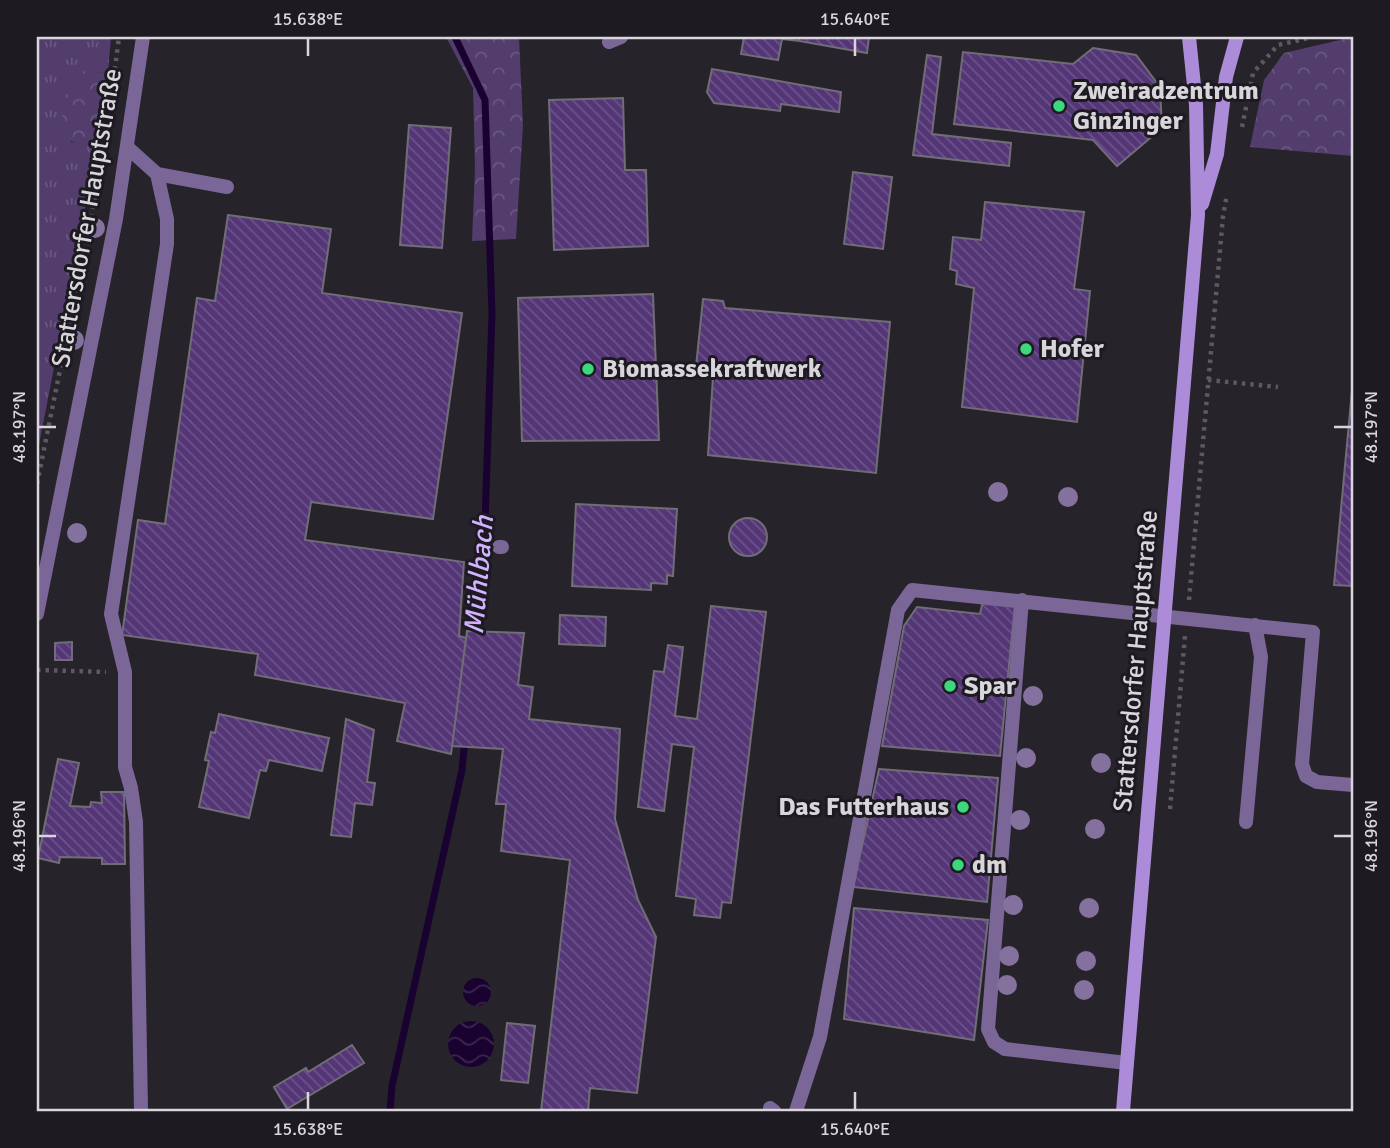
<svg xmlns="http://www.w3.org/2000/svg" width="1390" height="1148" viewBox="0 0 1390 1148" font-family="Signika,sans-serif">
<defs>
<pattern id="grass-tufts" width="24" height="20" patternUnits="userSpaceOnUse" patternTransform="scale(1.75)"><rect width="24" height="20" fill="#523d6d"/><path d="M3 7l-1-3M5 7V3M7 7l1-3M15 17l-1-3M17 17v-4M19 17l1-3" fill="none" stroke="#6a5881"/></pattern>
<pattern id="forest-crowns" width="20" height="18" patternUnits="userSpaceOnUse" patternTransform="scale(1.75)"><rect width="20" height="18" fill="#523d6d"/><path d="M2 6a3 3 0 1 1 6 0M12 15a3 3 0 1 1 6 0" fill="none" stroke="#6a5881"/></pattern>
<pattern id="water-waves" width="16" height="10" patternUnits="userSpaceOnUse" patternTransform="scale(1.75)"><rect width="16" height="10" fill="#1a0230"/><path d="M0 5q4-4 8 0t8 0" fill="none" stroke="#3b264d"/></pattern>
<pattern id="building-back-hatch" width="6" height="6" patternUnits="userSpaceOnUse" patternTransform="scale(1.75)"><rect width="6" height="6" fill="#543677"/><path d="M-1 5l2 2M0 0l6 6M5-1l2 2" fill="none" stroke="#6c528a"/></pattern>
</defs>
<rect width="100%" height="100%" fill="#26232b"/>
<path fill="url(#grass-tufts)" d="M37,37H111L108,73L79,72L71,142L97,147L37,455Z"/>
<path fill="url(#forest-crowns)" d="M446,37H519L523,125L516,239L472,241L475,168L473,88Z
M1353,37V156L1250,147L1264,80L1284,53Z
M79,71L108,73L97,147C89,145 76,145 70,140C50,126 72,89 79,71Z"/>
<path fill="url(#water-waves)" d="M463 992a14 14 0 1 1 28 0a14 14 0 1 1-28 0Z
M448 1044a23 23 0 1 1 46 0a23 23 0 1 1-46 0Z"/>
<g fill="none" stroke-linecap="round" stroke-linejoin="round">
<path stroke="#1a0230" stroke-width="7" d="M455,37L485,100L492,314L485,523L474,639
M390,1111L392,1086L462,770L465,738"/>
</g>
<path fill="url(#building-back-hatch)" stroke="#706d76" stroke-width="2" d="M744,37H799V41L782,39L778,60L741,54Z
M799,37H869L867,53L799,41Z
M1093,48L1136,55L1160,87L1162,128L1117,166L1093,140L954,124L963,52L1073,64Z
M927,55L941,57L932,134L1011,143L1009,166L913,155Z
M712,69L841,92L839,112L781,104L780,111L714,103L707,92Z
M623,98L625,170H646L648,246L554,250L549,100Z
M409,125L451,128L442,248L400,245Z
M853,172L892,177L883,249L844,244Z
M985,202L1084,212L1074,289L1090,291L1077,422L962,407L974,288L956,284L957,271L950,269L953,237L981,240Z
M228,215L331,229L322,293L462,313L433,519L311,502L305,540L464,562L459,636L466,638L451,754L397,741L405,703L255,675L258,654L122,635L138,520L165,524L197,298L215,301Z
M653,294L659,440L522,441L518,298Z
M703,299L723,301L725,308L890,322L876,473L708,455L713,377L695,376Z
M1353,379V586L1334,585Z
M576,504L677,509L673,576L667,575V584L651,583V590L572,586Z
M729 537a19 19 0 1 1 38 0a19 19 0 1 1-38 0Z
M983,601L1015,604L1000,756L882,746L904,626L917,607L980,614Z
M711,606L766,612L731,903L722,902L720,918L694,915L696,899L676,896L694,747L672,744L664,811L638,807L654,671L664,672L668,645L683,647L675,716L697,719Z
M560,615L606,617L605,646L559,644Z
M467,631L524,633L518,685L533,687L529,719L620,729L615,819L638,900L656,937L637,1093L590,1088L588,1111H541L570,860L501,851L506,804H496L503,749L452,746Z
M72,642V660H55V643Z
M219,714L329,738L322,771L269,760L266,771L260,770L249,818L199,807L209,761L205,760L211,732L215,733Z
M346,719L374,730L367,782L375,783L372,805L355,803L351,837L331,835Z
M58,759L79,763L70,806L90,807L91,802L102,803L101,792H124L125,864H102V858L60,857L59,863L38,858Z
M879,769L998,778L987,902L853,887Z
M854,908L988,920L974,1040L844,1019Z
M507,1023L535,1026L528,1083L501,1080Z
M352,1045L364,1063L287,1109L274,1087L306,1068L308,1072Z"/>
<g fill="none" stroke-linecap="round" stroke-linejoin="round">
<path stroke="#5c5960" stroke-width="4.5" stroke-dasharray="3.5 5" stroke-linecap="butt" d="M1242,127L1253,73L1278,45L1313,37
M106,137L119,37
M1208,380L1278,387
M37,484L104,152
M1189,600L1223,216L1227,194
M37,670L106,672
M1170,809L1185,636"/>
<path stroke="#7b6797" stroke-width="14" d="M609,42L621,37
M127,147L157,174L227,187
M499,547H502
M1022,600L988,1029L994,1042L1005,1049L1127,1063
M1246,822L1261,657L1255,625
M770,1108L774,1111
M141,1111L136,822L131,788L125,767V672L111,614L167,244V219L157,174
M796,1111L820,1037L898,610L912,590L1313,632L1302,764L1306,776L1317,782L1353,785"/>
<path stroke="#7b6797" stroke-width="14" d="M37,614L116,219L143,37"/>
<path stroke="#ac8bd8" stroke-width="14" d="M1202,204L1217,154L1226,77L1237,37
M1123,1111L1198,215L1196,105L1189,37"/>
</g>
<g fill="#84719e">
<circle cx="95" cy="228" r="10"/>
<circle cx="74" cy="340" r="10"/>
<circle cx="998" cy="492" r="10"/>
<circle cx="1068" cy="497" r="10"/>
<circle cx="77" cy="533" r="10"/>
<circle cx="1033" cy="696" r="10"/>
<circle cx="1026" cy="758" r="10"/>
<circle cx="1101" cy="763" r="10"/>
<circle cx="1020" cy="820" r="10"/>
<circle cx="1095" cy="829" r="10"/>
<circle cx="1013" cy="905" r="10"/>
<circle cx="1089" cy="908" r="10"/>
<circle cx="1009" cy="956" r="10"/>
<circle cx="1086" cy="961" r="10"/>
<circle cx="1007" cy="985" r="10"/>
<circle cx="1084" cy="990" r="10"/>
</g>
<path fill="none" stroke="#d8d6db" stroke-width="2.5" d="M308,38V56M855,38V56M38,427H56M1334,427H1352M38,836H56M1334,836H1352M308,1092V1110M855,1092V1110"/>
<g fill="#3dd77e" stroke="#1d1a21" stroke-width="2.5">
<circle cx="1059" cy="106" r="7"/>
<circle cx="1026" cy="349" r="7"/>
<circle cx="588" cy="369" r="7"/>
<circle cx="950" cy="686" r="7"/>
<circle cx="963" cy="807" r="7"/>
<circle cx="958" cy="865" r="7"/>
</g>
<g text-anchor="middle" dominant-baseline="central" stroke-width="6" stroke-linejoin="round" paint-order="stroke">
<g font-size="26" font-weight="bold" fill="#d8d6db" stroke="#1d1a21" text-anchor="start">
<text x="1073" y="91">Zweiradzentrum<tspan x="1073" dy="30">Ginzinger</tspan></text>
<text x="1040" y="349">Hofer</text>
<text x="602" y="369">Biomassekraftwerk</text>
<text x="964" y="686">Spar</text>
<text x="949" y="807" text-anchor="end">Das Futterhaus</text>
<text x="972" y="865">dm</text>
</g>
<g font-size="26" fill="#d8d6db" stroke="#1d1a21">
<text transform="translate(87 218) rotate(-80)">Stattersdorfer Hauptstraße</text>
<text transform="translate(1136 661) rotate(-85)">Stattersdorfer Hauptstraße</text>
</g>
<g font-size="28" font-style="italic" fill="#d2b2ff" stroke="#1d1a21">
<text transform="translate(479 575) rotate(-85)">Mühlbach</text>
</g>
</g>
<rect width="1390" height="1148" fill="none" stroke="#1d1a21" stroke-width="77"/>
<rect x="38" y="38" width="1314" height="1072" fill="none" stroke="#d8d6db" stroke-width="2.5"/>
<g font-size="18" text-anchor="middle" fill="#d8d6db">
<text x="308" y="25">15.638°E</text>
<text x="855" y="25">15.640°E</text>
<text transform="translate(19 427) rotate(-90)" y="6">48.197°N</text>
<text transform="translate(1371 427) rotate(-90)" y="6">48.197°N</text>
<text transform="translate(19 836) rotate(-90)" y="6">48.196°N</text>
<text transform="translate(1371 836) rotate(-90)" y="6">48.196°N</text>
<text x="308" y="1135">15.638°E</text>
<text x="855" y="1135">15.640°E</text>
</g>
</svg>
